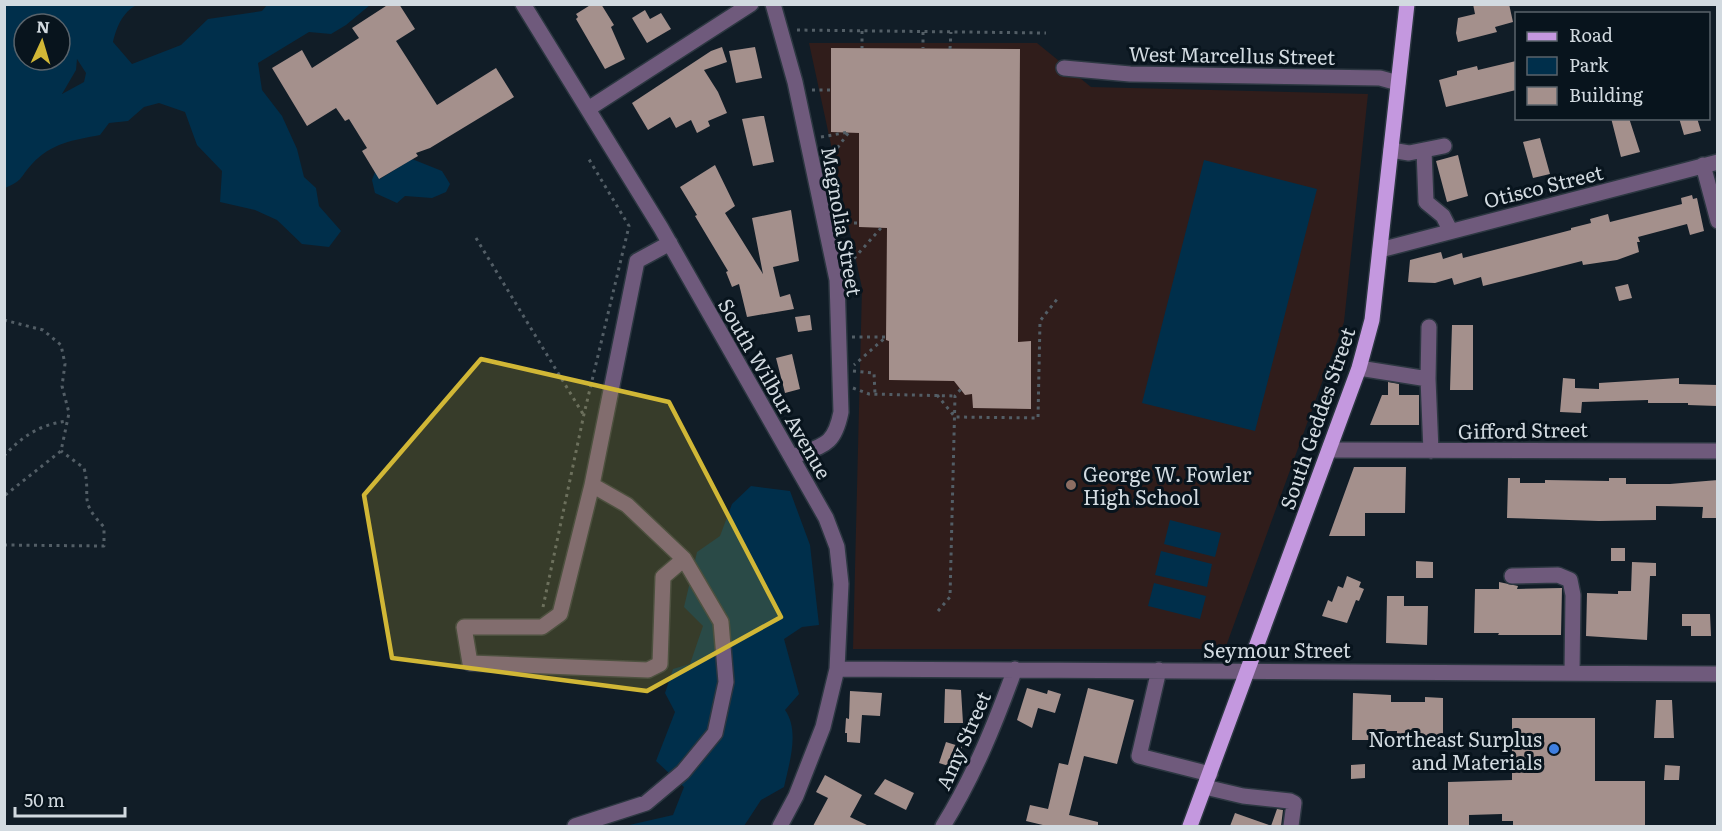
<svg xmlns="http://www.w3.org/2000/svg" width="1722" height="831" viewBox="0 0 1722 831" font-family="Literata,serif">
<rect width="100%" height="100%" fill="#111d27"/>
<path fill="#301d1b" d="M809,43H1037L1091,87L1368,94L1344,322L1225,649H853L862,288Z"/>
<path fill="#002f4b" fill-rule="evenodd" d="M4,5H137C123,11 116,28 113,42L132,64L181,45L208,19L262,11L267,5H370L346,25L331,34L309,32L258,63L262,90L282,116L297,149L304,177L316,188L319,206L341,231L329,247L302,244L277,220L255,210L220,202L222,171L197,145L185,112L159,103L144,107L128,121L109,123L100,135C74,140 51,143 32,164C19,178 24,180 5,188ZM24,24H60V60H24ZM77,59L86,73L84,82L62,94L76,70Z
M412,159L442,171L450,184L446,192L432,198L405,196L397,203L375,193L372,180L375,172L380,179Z
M1204,160L1317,189L1255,431L1142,403Z
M751,486L790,491L810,545L819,625L802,627L784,639L799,694L785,710C800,731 789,764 784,787L761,800L744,826H625L673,815L684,787L656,761L675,712L665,693L673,669L690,664L703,626L684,607L697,552L720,536L732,504Z
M1170,520L1221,533L1215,557L1164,544Z
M1161,551L1212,564L1207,587L1155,575Z
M1154,583L1206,596L1200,619L1148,606Z"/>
<path fill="#a4908c" d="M389,4H399L415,29L396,41L437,105L496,68L514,97L430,148L416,153L418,156L379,179L362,151L367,148L349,119L345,121L336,108L307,126L272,68L302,50L312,68L359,38L352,28Z
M592,4H601L614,25L611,27L625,59L605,69L576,19L578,17L576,14Z
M1473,4H1509L1513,22L1495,27L1497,32L1458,42L1456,33L1458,18L1475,14Z
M645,10L650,19L661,13L671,29L647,43L632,18Z
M722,47L727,62L704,70L718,92L727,113L708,121L710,126L697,133L691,120L676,128L670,117L648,130L632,103L711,51Z
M755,47L762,78L736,83L729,51Z
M831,48L1020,49L1018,342L1031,341V409L973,408L972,394L965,395L954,381L889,380V341L886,340L887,228L859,227V133L831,132Z
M1516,61V90L1446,107L1439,80L1457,75V71L1477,66L1478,70Z
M761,116H764L774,162L753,166L742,119Z
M1611,118H1629L1640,152L1621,157Z
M1679,118H1697L1701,131L1684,135Z
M1540,138L1550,174L1533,178L1523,142Z
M1458,155L1468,196L1447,202L1436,161Z
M715,165L735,206L725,213L763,274L752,218L791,210L799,261L773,267L780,297L790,294L794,309L747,317L739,284L732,287L726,272L728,271L695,216L697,215L680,187Z
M1692,195L1693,199L1697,198L1704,231L1690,235L1687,224L1638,237L1640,242H1637L1639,252L1617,260L1583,265L1582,261L1483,286L1481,277L1454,285L1452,278L1435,283L1408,282L1410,260L1441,252L1443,259L1462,253L1463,258L1571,230V228L1591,223L1590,219L1608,214L1610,222L1682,204L1681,198Z
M1628,284L1632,298L1619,301L1615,287Z
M810,315L812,330L798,332L795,317Z
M1452,325H1473V390H1450Z
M792,354L800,389L785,393L776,358Z
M1563,378L1575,379V388L1599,389V383L1679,378V384L1718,385V403L1717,406L1688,405V403H1648V400L1582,402L1581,413L1560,412Z
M1388,382L1399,384V395H1419V425H1370L1382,395H1388Z
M1354,467H1406L1405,513H1365V536H1329Z
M1508,478H1520V483H1545V480L1609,481V478H1626V484H1670L1718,480V518H1702L1703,507L1656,506V520L1599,521L1507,518Z
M1611,548H1625V561H1611Z
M1416,561L1433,562V578H1416Z
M1632,562L1656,563V576H1650L1647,640L1586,636L1587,593L1618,594V591H1631Z
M1347,576L1361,582L1359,587L1364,589L1359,601L1356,600L1347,623L1322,616L1328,600L1332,602L1338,586L1343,588Z
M1499,582L1518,586L1517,589L1562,588L1561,635H1498L1499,633H1474L1475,589H1499Z
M1387,596H1404V606H1428L1427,645L1386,643Z
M1682,614H1710L1711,636H1691V626H1682Z
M1027,688L1047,694L1048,690L1061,694L1055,713L1038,708L1032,728L1017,720Z
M1088,688L1134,700L1117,764L1084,756L1069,815L1098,822V826H1047L1026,821L1030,805L1048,809L1059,763L1068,765Z
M945,689L961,690L963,723H944Z
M850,691L882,693L880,716L862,715L860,743L847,742V733H845L846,718L849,719Z
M1353,693L1391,695V702H1425V697L1443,698V743L1424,742V736H1397V731H1371V740H1352Z
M1656,700H1672L1674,738H1654Z
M1512,718H1595V781H1645V826H1513V821H1502V814L1469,815V826H1448V782L1512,780Z
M946,742L962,747L955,768L939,763Z
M1365,764V778L1351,779V765Z
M1665,765L1680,766L1679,780H1664Z
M825,775L862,795L850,817L869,826H813L828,798L816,792Z
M885,779L914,793L906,810L874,794Z
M1277,809L1283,810L1281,826H1271Z
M1235,813L1269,825V826H1230Z"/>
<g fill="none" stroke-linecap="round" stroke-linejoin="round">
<defs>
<path id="minor" d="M523,4L661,228L826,518L837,547L841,584L837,669L823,727L796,796L780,826
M773,4L795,82L837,280L841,412C834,447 823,445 792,457
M1064,68L1130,74L1380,78L1398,83
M588,109L751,4
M1444,146L1424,150L1426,202L1443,216L1450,230
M1391,150L1409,153L1424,150
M1703,165L1718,221
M1380,250L1718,162
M1359,368L1428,379L1431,451
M1428,379L1429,327
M1329,450L1718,451
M592,485L560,614L542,627H464L470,663L648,670L660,664L663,577L684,559
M1512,576L1558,575L1570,580L1573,595L1572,673
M837,669L1718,674
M1159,670L1139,756L1210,774
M1205,787L1243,796L1290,801L1294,803L1291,826
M575,826L646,803L683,772L715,733L726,682L721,622L684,559L627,505L592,485L637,261L670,243
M943,826C974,776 995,724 1015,669"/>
<path id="major" d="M1190,826L1359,368L1372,320L1407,4"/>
</defs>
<use href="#minor" stroke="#2c3741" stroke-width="18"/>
<use href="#major" stroke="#2c3741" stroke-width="18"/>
<path stroke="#535e66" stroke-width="3" stroke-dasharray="3 4.5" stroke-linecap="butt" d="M797,30L1046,33
M862,31V48
M923,32V48
M950,49L951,32
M812,90H831
M821,137L849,132L827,162
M839,223H859
M476,238L583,414
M849,264L881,228
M4,320L43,330L61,345L65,364L62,386L69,413L61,451L4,496
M852,337H886L854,365
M853,371L874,373L875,394
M853,388L869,394L955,396
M937,395L955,417L1038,418L1040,321L1058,298
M4,456C22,436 41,424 68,421
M4,545L104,546V527C77,499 92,498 84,468L61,451
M543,607L584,414L629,226L587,156
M938,611L950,597L955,396L961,389"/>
<use href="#minor" stroke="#6f5a7c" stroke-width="15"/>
<use href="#major" stroke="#c498df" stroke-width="15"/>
</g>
<path fill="#d1b736" fill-opacity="0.2" stroke="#d1b736" stroke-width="4.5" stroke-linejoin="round" d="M481,359L669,402L781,617L647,691L392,658L364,495Z"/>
<circle fill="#8d6e63" stroke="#08141d" stroke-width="2" cx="1071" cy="485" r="6"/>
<circle fill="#3f7fe0" stroke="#08141d" stroke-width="2" cx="1554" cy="749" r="6"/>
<g text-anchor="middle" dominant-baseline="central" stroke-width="6" stroke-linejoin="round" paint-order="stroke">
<g font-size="20" fill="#d2dae0" stroke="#08141d">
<text transform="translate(1232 54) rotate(1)">West Marcellus Street</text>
<text transform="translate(1543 185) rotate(-14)">Otisco Street</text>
<text transform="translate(843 221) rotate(80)">Magnolia Street</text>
<text transform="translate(776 388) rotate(60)">South Wilbur Avenue</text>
<text transform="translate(1316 418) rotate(-71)">South Geddes Street</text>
<text transform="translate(1523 429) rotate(-1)">Gifford Street</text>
<text x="1277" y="649">Seymour Street</text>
<text transform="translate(962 740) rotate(-66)">Amy Street</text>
</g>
<g font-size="20" fill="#d2dae0" stroke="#08141d" text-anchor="start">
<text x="1083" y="473">George W. Fowler<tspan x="1083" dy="23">High School</tspan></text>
<text x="1542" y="738" text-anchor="end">Northeast Surplus<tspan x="1542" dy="23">and Materials</tspan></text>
</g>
</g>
<rect width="1722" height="831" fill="none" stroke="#d2dae0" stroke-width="12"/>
<rect x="1515" y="12" width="195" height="108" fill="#08141d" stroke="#59636b" stroke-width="1.5"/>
<rect x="1527" y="32" width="30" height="9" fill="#c498df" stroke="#59636b" stroke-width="1.5"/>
<text x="1569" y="42" font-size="18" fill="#d2dae0">Road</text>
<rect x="1527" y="57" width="30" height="18" fill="#002f4b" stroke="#59636b" stroke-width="1.5"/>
<text x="1569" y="72" font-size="18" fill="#d2dae0">Park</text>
<rect x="1527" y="87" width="30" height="18" fill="#a4908c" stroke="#59636b" stroke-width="1.5"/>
<text x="1569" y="102" font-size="18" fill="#d2dae0">Building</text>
<g transform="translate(42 42) rotate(4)"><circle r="28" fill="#08141d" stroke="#59636b" stroke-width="1.5"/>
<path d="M0-4.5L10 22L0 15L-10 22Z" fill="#d1b736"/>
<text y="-9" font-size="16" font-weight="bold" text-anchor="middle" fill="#d2dae0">N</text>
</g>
<path d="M15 807v9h110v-9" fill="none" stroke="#d2dae0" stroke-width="3"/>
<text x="24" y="807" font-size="18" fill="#d2dae0" stroke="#08141d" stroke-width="4.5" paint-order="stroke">50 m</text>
</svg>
